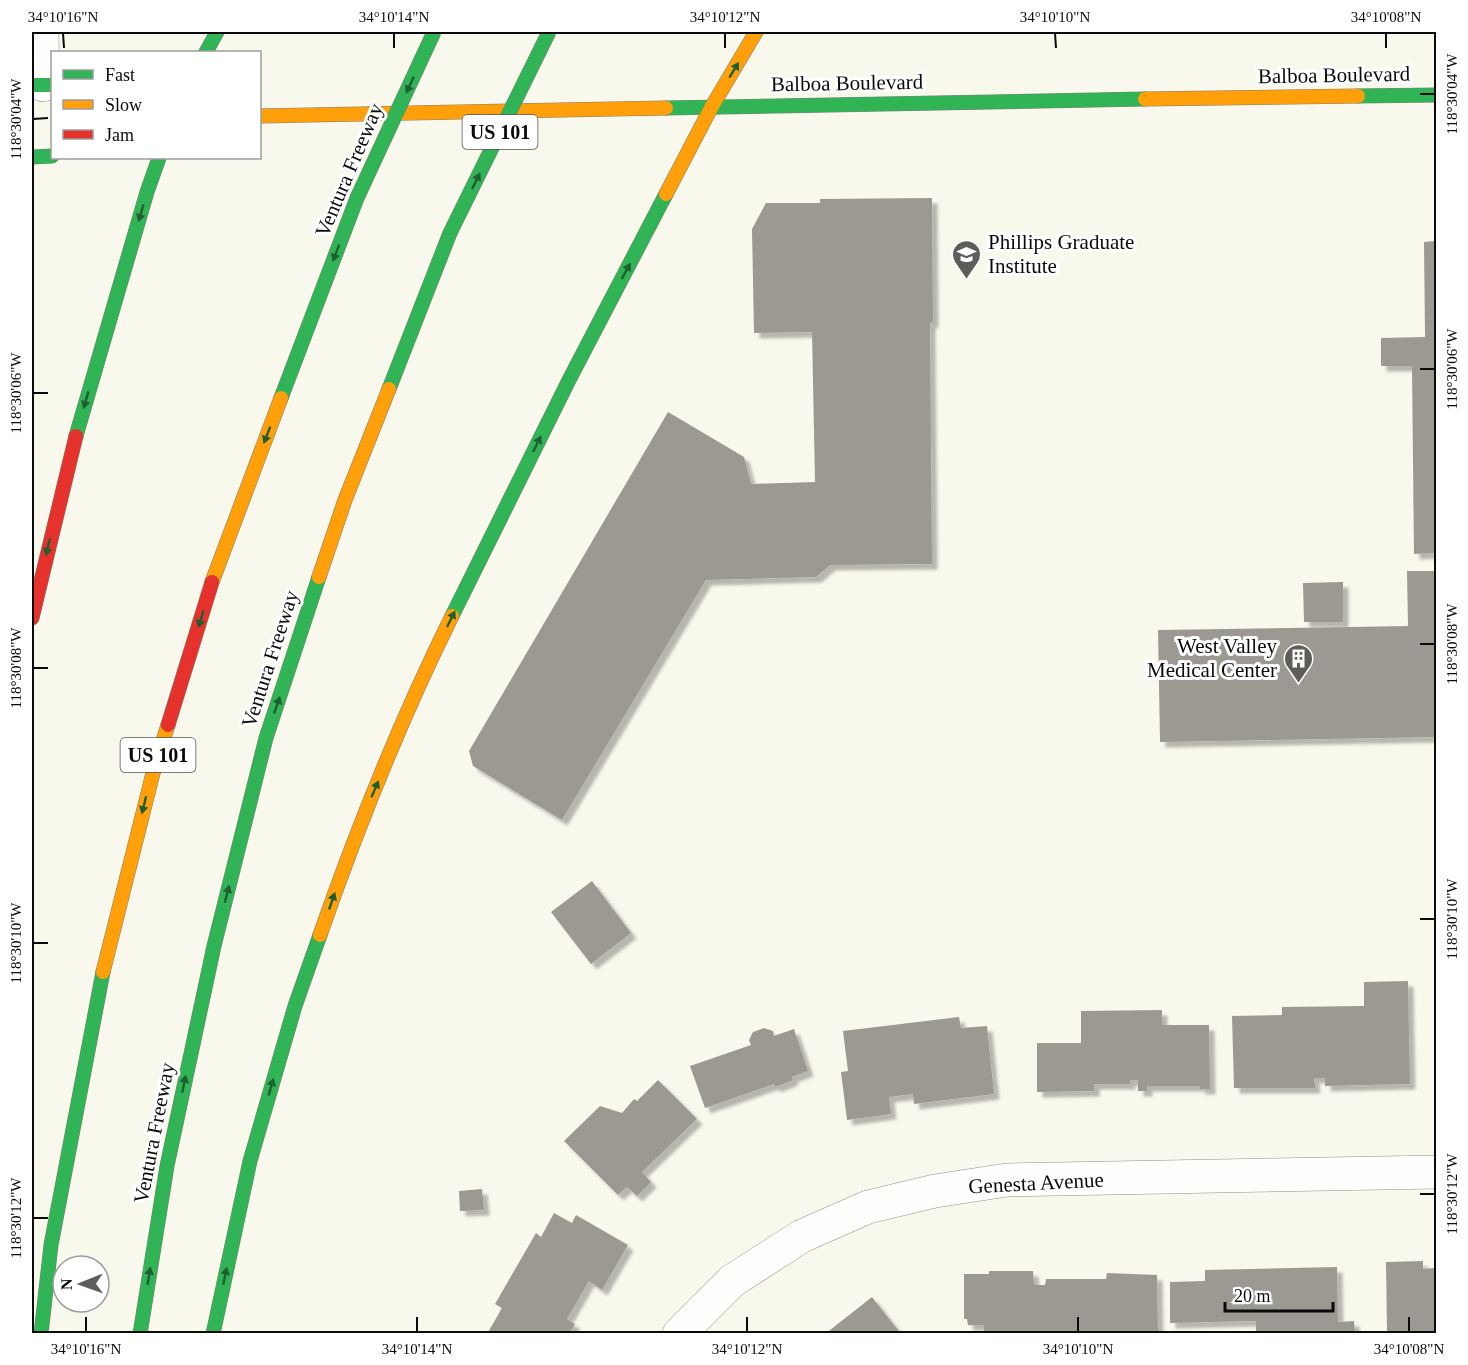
<svg xmlns="http://www.w3.org/2000/svg" width="1468" height="1365" viewBox="0 0 1468 1365" font-family="'Times New Roman',serif">
<defs>
<filter id="shadow"><feDropShadow dx="5.5" dy="5.5" stdDeviation="1.5" flood-color="#0004"/></filter>
</defs>
<rect width="100%" height="100%" fill="#f9f8ed"/>
<path fill="#9c9993" filter="url(#shadow)" d="M932,198L933,322L930,323L932,564L830,565L816,577L706,580L562,820L473,766L469,751L668,412L744,457L751,484L815,482L812,332L754,333L752,229L766,203H820V199Z
M1436,241V553L1414,554L1412,366H1381V338L1425,337L1424,242Z
M1407,571H1436V737L1160,742L1158,630L1408,626Z
M1343,582V622H1304L1303,583Z
M592,881L631,933L591,964L551,912Z
M1408,981L1410,1084L1325,1086V1078H1314L1315,1088H1234L1232,1016L1282,1015V1007L1364,1006V982Z
M1162,1010V1025H1209L1210,1089H1200V1086H1147V1091H1138V1080H1130V1084H1094V1091L1037,1092V1043H1081V1011Z
M959,1017L961,1028L987,1026L994,1094L914,1104L913,1094L889,1097L891,1114L847,1120L841,1072L848,1071L843,1031Z
M764,1028L773,1031L774,1036L794,1029L808,1071L792,1077L793,1080L775,1087L774,1084L705,1108L690,1066L751,1045L749,1040L753,1032Z
M658,1080L697,1119L642,1172L651,1182L637,1196L627,1187L618,1195L564,1141L600,1106L622,1113L634,1099L637,1101Z
M482,1189L484,1210L460,1211L459,1191Z
M554,1213L572,1223L576,1215L628,1245L602,1290L589,1281L567,1319L575,1324L569,1334H487L502,1308L495,1304L536,1233L541,1237Z
M1423,1261V1269L1436,1268V1334H1387L1386,1262Z
M1337,1267L1338,1322L1354,1321L1355,1334H1256V1321L1170,1323V1282L1205,1281V1270Z
M989,1271H1033L1034,1285H1045L1046,1279H1106L1107,1273L1157,1275L1158,1334H984V1325H968L967,1319H964V1274H989Z
M872,1297L901,1334H825Z"/>
<g fill="none" stroke-linecap="round" stroke-linejoin="round">
<defs>
<path id="street" d="M42,32L43,85
M679,1334L732,1281L802,1236L868,1207L935,1191L1007,1180L1436,1172"/>
<path id="fast" d="M206,52L217,32
M32,85H52
M1358,96L1436,95
M666,108L1145,99
M32,157L52,156
M389,389L450,233
M281,398L357,198
M76,436L147,192L159,158
M452,616L569,380L666,194
M41,1334L51,1245L103,972
M140,1334L167,1166L214,946L266,738L319,577
M213,1334L250,1161L295,1006L320,935"/>
<path id="slow" d="M1145,99L1358,96
M260,116L666,108
M666,194L711,108L756,32
M319,577L345,500L389,389
M212,582L281,398
M320,935C358,826 401,719 452,616
M103,972L153,773L168,725"/>
<path id="jam" d="M32,618L76,436
M168,725L212,582"/>
</defs>
<use href="#street" stroke="#92918c" stroke-width="34"/>
<use href="#fast" stroke="#7f7e7a" stroke-width="15"/>
<use href="#slow" stroke="#7f7e7a" stroke-width="15"/>
<use href="#jam" stroke="#7f7e7a" stroke-width="15"/>
<use href="#street" stroke="#fefefc" stroke-width="33"/>
<use href="#fast" stroke="#30b455" stroke-width="14"/>
<use href="#slow" stroke="#ff9f0a" stroke-width="14"/>
<use href="#jam" stroke="#e5322d" stroke-width="14"/>
<defs>
<path id="fast-bridge" d="M357,198L434,32
M450,233L549,32"/>
</defs>
<use href="#fast-bridge" stroke="#7f7e7a" stroke-width="15" stroke-linecap="butt"/>
<use href="#fast-bridge" stroke="#30b455" stroke-width="14"/>
</g>
<defs><path id="oneway-solid" d="M-6-.8H1V-3.2L6.5 0L1 3.2V.8H-6Z" transform="scale(1.5)"/></defs>
<g fill="#1d5f30">
<use href="#oneway-solid" transform="translate(734 70) rotate(-59)"/>
<use href="#oneway-solid" transform="translate(410 85) rotate(115)"/>
<use href="#oneway-solid" transform="translate(476 181) rotate(-64)"/>
<use href="#oneway-solid" transform="translate(141 213) rotate(106)"/>
<use href="#oneway-solid" transform="translate(336 253) rotate(111)"/>
<use href="#oneway-solid" transform="translate(626 271) rotate(-62)"/>
<use href="#oneway-solid" transform="translate(86 400) rotate(106)"/>
<use href="#oneway-solid" transform="translate(267 435) rotate(111)"/>
<use href="#oneway-solid" transform="translate(537 444) rotate(-64)"/>
<use href="#oneway-solid" transform="translate(48 547) rotate(103)"/>
<use href="#oneway-solid" transform="translate(201 619) rotate(107)"/>
<use href="#oneway-solid" transform="translate(451 619) rotate(-64)"/>
<use href="#oneway-solid" transform="translate(277 705) rotate(-71)"/>
<use href="#oneway-solid" transform="translate(375 789) rotate(-67)"/>
<use href="#oneway-solid" transform="translate(144 805) rotate(104)"/>
<use href="#oneway-solid" transform="translate(227 894) rotate(-76)"/>
<use href="#oneway-solid" transform="translate(332 901) rotate(-71)"/>
<use href="#oneway-solid" transform="translate(184 1084) rotate(-78)"/>
<use href="#oneway-solid" transform="translate(271 1087) rotate(-74)"/>
<use href="#oneway-solid" transform="translate(149 1276) rotate(-81)"/>
<use href="#oneway-solid" transform="translate(225 1276) rotate(-78)"/>
</g>
<path fill="none" stroke="#0a0a0a" stroke-width="2" d="M63,33L64,48M394,33V48M725,33V48M1055,33L1056,48M1386,33V48M1420,94H1435M33,119L48,118M1420,369H1435M33,393H48M1420,644H1435M33,668H48M1420,919H1435M33,943H48M1420,1194H1435M33,1218H48M86,1317V1332M417,1317V1332M747,1317V1332M1078,1317V1332M1409,1317V1332"/>
<defs>
<symbol id="university-pin" viewBox="-11 -11 22 30"><path d="M0 17L-7.5 6A9.5 9.5 0 1 1 7.5 6Z" fill="#5e5d59" stroke="#fff"/><path d="M0-5L7-2L0 1L-7-2ZM-4 1L0 2.5L4 1V4Q0 6-4 4Z" fill="#fff"/></symbol>
<symbol id="building-pin" viewBox="-11 -11 22 30"><path d="M0 17L-7.5 6A9.5 9.5 0 1 1 7.5 6Z" fill="#5e5d59" stroke="#fff"/><path d="M-4-6H4V6H1V3H-1V6H-4ZM-2.5-4.3h1.7v1.8h-1.7ZM.8-4.3h1.7v1.8H.8ZM-2.5-1h1.7V.8h-1.7ZM.8-1h1.7V.8H.8Z" fill="#fff"/></symbol>
</defs>
<g fill-rule="evenodd">
<use href="#university-pin" x="950" y="238" width="33" height="45"/>
<use href="#building-pin" x="1282" y="642" width="33" height="45"/>
</g>
<g text-anchor="middle" dominant-baseline="central" stroke-width="6" stroke-linejoin="round" paint-order="stroke">
<g fill="#fff" stroke="#545454" stroke-width="1.5">
<rect x="462.5" y="115" width="75" height="34" rx="4.5"/>
<rect x="120.5" y="738" width="75" height="34" rx="4.5"/>
</g>
<g font-size="20" font-weight="bold" fill="#0a0a0a">
<text x="500" y="132">US 101</text>
<text x="158" y="755">US 101</text>
</g>
<g font-size="21" fill="#0a0a0a" stroke="#fff">
<text transform="translate(1334 75) rotate(-1)">Balboa Boulevard</text>
<text transform="translate(847 83) rotate(-1)">Balboa Boulevard</text>
<text transform="translate(349 170) rotate(-67)">Ventura Freeway</text>
<text transform="translate(270 659) rotate(-72)">Ventura Freeway</text>
<text transform="translate(154 1133) rotate(-79)">Ventura Freeway</text>
<text transform="translate(1036 1183) rotate(-3)">Genesta Avenue</text>
</g>
<g font-size="21" fill="#0a0a0a" stroke="#fff" text-anchor="start">
<text x="988" y="242">Phillips Graduate<tspan x="988" dy="24">Institute</tspan></text>
<text x="1277" y="646" text-anchor="end">West Valley<tspan x="1277" dy="24">Medical Center</tspan></text>
</g>
</g>
<rect width="1468" height="1365" fill="none" stroke="#ffffff" stroke-width="66"/>
<rect x="51" y="51" width="210" height="108" fill="#ffffff" stroke="#9d9d9d" stroke-width="1.5"/>
<rect x="63" y="70" width="30" height="9" fill="#30b455" stroke="#9d9d9d" stroke-width="1.5"/>
<text x="105" y="81" font-size="18" fill="#0a0a0a">Fast</text>
<rect x="63" y="100" width="30" height="9" fill="#ff9f0a" stroke="#9d9d9d" stroke-width="1.5"/>
<text x="105" y="111" font-size="18" fill="#0a0a0a">Slow</text>
<rect x="63" y="130" width="30" height="9" fill="#e5322d" stroke="#9d9d9d" stroke-width="1.5"/>
<text x="105" y="141" font-size="18" fill="#0a0a0a">Jam</text>
<g transform="translate(81 1284) rotate(269)"><circle r="28" fill="#ffffff" stroke="#9d9d9d" stroke-width="1.5"/>
<path d="M0-4.5L10 22L0 15L-10 22Z" fill="#5e5d59"/>
<text y="-9" font-size="16" font-weight="bold" text-anchor="middle" fill="#0a0a0a">N</text>
</g>
<path d="M1225 1302v9h108v-9" fill="none" stroke="#0a0a0a" stroke-width="3"/>
<text x="1234" y="1302" font-size="18" fill="#0a0a0a" stroke="#ffffff" stroke-width="4.5" paint-order="stroke">20 m</text>
<rect x="33" y="33" width="1402" height="1299" fill="none" stroke="#0a0a0a" stroke-width="2"/>
<g font-size="15" text-anchor="middle" fill="#0a0a0a">
<text x="63" y="22">34°10'16"N</text>
<text x="394" y="22">34°10'14"N</text>
<text x="725" y="22">34°10'12"N</text>
<text x="1055" y="22">34°10'10"N</text>
<text x="1386" y="22">34°10'08"N</text>
<text transform="translate(1452 94) rotate(-90)" y="5">118°30'04"W</text>
<text transform="translate(16 119) rotate(-90)" y="5">118°30'04"W</text>
<text transform="translate(1452 369) rotate(-90)" y="5">118°30'06"W</text>
<text transform="translate(16 393) rotate(-90)" y="5">118°30'06"W</text>
<text transform="translate(1452 644) rotate(-90)" y="5">118°30'08"W</text>
<text transform="translate(16 668) rotate(-90)" y="5">118°30'08"W</text>
<text transform="translate(1452 919) rotate(-90)" y="5">118°30'10"W</text>
<text transform="translate(16 943) rotate(-90)" y="5">118°30'10"W</text>
<text transform="translate(1452 1194) rotate(-90)" y="5">118°30'12"W</text>
<text transform="translate(16 1218) rotate(-90)" y="5">118°30'12"W</text>
<text x="86" y="1354">34°10'16"N</text>
<text x="417" y="1354">34°10'14"N</text>
<text x="747" y="1354">34°10'12"N</text>
<text x="1078" y="1354">34°10'10"N</text>
<text x="1409" y="1354">34°10'08"N</text>
</g>
</svg>
